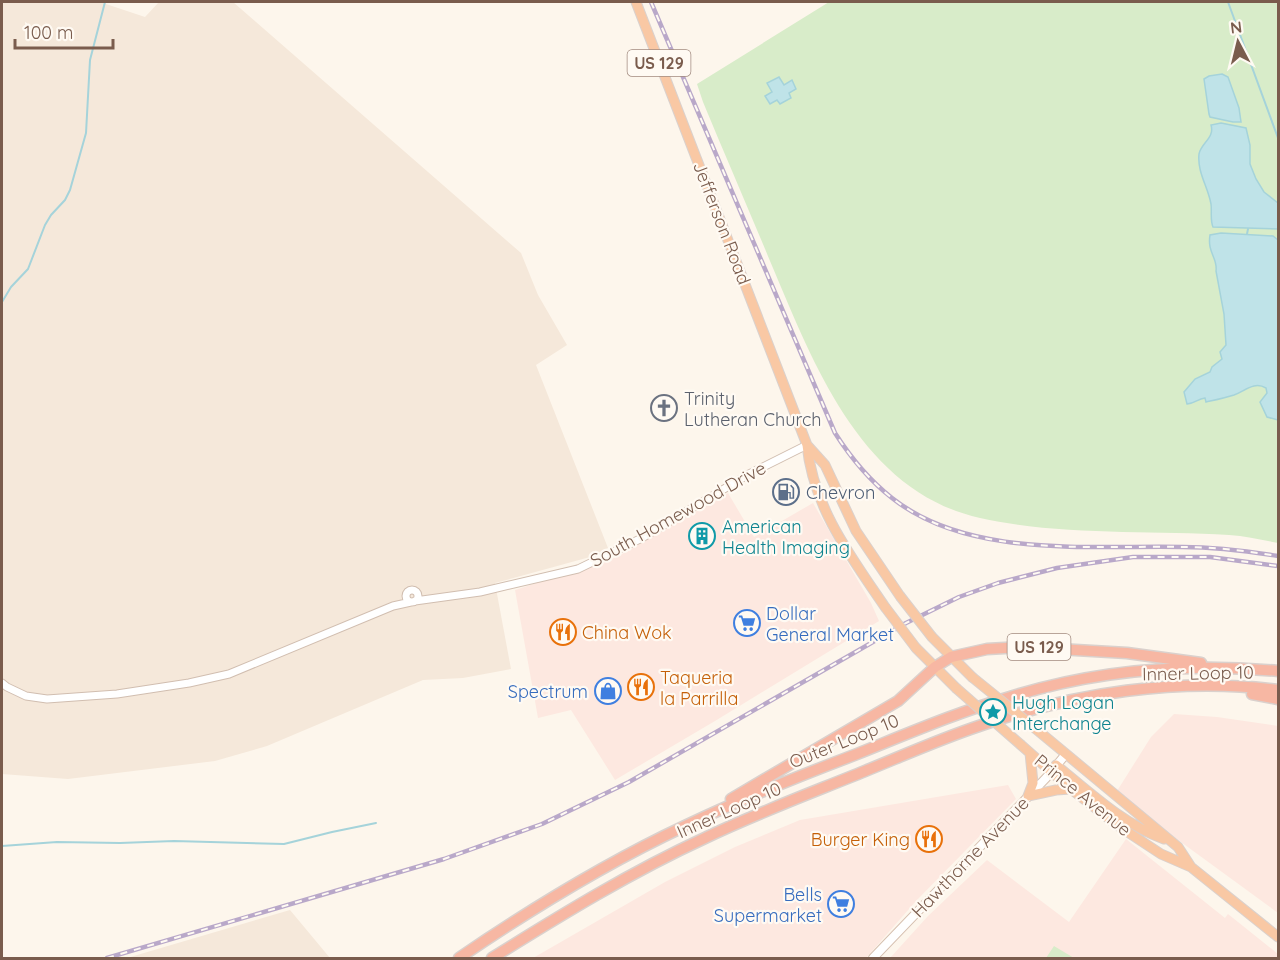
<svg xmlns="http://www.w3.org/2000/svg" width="1280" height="960" viewBox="0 0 1280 960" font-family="Quicksand,sans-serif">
<rect width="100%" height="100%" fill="#fdf6ec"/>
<path fill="#f5e8da" d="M2,2H100L145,17L159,2H233L521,253L538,295L567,345L536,365L608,548L590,557L495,583L511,669L463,678L423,680L267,746L215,761L68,779L2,774Z
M290,910L330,958H127Z"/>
<path fill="#fde8e0" d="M728,493L754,537L813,503L871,603L879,621L715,721L615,780L571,710L538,718L515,590L617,557Z
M1174,714L1217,717L1278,726V913L1148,818L1117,791L1151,737Z
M1008,785L1016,799L916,901L866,958H533L665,882L735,847L800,820Z
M1126,839L1225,918L1228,914L1278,954V958H890L928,916L987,860L1069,922Z"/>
<path fill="#d8ecc9" d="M829,2H1278V543C1262,540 1246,536 1229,535C1147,530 1061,536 980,518C860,491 813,362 770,261C748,208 725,155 703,102L697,84Z
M1054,946L1074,958H1046Z"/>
<path fill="#bfe3e8" stroke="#a5d3da" stroke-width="1.5" d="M1222,74L1228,77L1239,108L1241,122H1233L1210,117L1209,114L1204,79L1209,76Z
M779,77L784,85L792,80L796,89L789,93L791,98L780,104L777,100L770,104L765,96L772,92L767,83Z
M1221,123L1246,128L1250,145V164L1256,179L1264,192L1278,203V229L1213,227C1210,220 1212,212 1211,204C1208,187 1197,172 1199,154C1201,143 1215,138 1211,125Z
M1221,233L1273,236L1278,240V420L1267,417L1260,402L1267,393L1266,388C1254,381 1245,391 1234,395C1225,398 1215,400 1206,402L1205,398C1197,399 1196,403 1187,404L1184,392L1195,379L1210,372L1212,367L1222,359L1220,352L1226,345L1224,314L1216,271C1218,258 1207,253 1210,235Z"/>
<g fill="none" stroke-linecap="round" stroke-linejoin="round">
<path stroke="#a5d3da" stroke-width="2" d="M1228,2L1278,138
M1247,234L1248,229
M2,302L11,287L28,269L45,225L51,215L65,200L70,190L86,133L90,60L105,2
M2,846L57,842L120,843L174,841L284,844L332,832L376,823"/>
<defs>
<path id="tertiary" d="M406 596a6 6 0 1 1 12 0a6 6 0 1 1-12 0Z
M415,601L480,592L578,569L642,538L749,474L807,445
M2,683L7,687L26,696L47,699L117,694L189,683L229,674L393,606L411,602"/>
<path id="secondary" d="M873,958L1046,778L1066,754"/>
<path id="trunk" d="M636,2L807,445C813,507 851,557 885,607
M807,445L825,465L856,531L900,596
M932,637L972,677
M916,648L956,688
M1036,729L1178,847L1191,867
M1021,745L1071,789L1117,825L1161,854L1191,867L1278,937
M1056,765C1089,792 1124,825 1164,839
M1028,796L1033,783L1030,753
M1028,796L1056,790L1071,789"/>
<path id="motorway" d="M1252,694L1278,699
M731,799L898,701L935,667L951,657L987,649L1024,647L1127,653L1201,663
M459,958C531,909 606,863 685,826C741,799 799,776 857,754C907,734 958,712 1010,697C1096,670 1189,663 1278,671
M492,958C561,915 631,872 705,838C757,813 811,793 865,771C902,756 940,739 979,726C1074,693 1178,677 1278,690"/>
</defs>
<use href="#tertiary" stroke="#d1beb0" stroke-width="9"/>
<use href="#secondary" stroke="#d6c0b0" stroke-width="10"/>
<use href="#trunk" stroke="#dad1cd" stroke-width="11"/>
<use href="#motorway" stroke="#dad1cd" stroke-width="13"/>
<use href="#tertiary" stroke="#fff" stroke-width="7"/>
<use href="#secondary" stroke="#fff" stroke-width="8"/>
<use href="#trunk" stroke="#f9c8a4" stroke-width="9"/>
<use href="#motorway" stroke="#f7b7a3" stroke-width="10"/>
<defs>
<path id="rail" d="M651,2L835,433C851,458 869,480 892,498C969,559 1091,545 1183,547C1215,547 1247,551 1278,556
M107,958L444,859L542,824L629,782L906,623L959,597L998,583L1057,568L1133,557H1210L1278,566"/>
</defs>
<use href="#rail" stroke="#b9a8c9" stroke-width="4.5"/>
<use href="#rail" stroke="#fffaf3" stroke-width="2" stroke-dasharray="7" stroke-linecap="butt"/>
<defs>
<path id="trunk-bridge" d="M900,596L932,637
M885,607L916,648
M972,677L1036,729
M956,688L1021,745"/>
</defs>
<use href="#trunk-bridge" stroke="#dad1cd" stroke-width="11" stroke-linecap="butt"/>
<use href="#trunk-bridge" stroke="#f9c8a4" stroke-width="9"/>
</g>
<defs>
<symbol id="church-ring" viewBox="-11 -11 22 22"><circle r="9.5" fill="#fffaf3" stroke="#6b7280" stroke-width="1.5"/><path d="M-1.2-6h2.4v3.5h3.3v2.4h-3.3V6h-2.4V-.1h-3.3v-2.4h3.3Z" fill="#6b7280"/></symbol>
<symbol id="fuel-ring" viewBox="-11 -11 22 22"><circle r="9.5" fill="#fffaf3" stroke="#5c6f8a" stroke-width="1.5"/><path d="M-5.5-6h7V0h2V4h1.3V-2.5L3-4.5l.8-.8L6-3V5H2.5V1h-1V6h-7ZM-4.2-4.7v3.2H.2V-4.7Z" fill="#5c6f8a"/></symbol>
<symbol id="building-ring" viewBox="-11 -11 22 22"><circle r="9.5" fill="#fffaf3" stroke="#0f9aa8" stroke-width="1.5"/><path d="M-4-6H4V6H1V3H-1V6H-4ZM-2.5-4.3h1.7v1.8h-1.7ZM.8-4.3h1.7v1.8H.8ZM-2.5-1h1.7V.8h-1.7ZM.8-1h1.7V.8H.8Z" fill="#0f9aa8"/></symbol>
<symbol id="supermarket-ring" viewBox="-11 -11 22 22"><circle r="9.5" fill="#fffaf3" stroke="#3f7fe0" stroke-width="1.5"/><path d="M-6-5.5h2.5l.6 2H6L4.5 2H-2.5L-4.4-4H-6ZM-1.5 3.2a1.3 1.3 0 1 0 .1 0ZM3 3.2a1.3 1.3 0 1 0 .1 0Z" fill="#3f7fe0"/></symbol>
<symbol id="restaurant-ring" viewBox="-11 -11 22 22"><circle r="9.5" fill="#fffaf3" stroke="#e8710a" stroke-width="1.5"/><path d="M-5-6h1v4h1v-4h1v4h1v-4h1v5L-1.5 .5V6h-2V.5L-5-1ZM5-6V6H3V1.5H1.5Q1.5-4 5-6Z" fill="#e8710a"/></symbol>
<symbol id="shop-ring" viewBox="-11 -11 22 22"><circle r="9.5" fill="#fffaf3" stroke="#3f7fe0" stroke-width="1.5"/><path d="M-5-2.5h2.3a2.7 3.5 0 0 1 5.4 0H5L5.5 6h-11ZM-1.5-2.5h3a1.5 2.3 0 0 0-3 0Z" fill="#3f7fe0"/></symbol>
<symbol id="sight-ring" viewBox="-11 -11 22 22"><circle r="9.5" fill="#fffaf3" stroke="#0f9aa8" stroke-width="1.5"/><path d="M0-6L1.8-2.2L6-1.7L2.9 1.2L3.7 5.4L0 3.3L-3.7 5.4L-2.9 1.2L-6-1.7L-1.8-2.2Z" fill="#0f9aa8"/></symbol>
</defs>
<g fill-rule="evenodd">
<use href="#church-ring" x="649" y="393" width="30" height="30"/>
<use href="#fuel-ring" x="771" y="477" width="30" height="30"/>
<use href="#building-ring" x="687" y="521" width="30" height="30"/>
<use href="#supermarket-ring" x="732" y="608" width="30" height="30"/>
<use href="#restaurant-ring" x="548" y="617" width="30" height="30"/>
<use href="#restaurant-ring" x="626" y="672" width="30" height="30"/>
<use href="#shop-ring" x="593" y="676" width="30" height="30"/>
<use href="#sight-ring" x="978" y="697" width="30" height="30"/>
<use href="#restaurant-ring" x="914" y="824" width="30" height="30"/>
<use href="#supermarket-ring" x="826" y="889" width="30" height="30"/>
</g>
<g text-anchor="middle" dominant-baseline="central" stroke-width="4.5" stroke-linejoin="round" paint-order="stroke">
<g fill="#fffaf3" stroke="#a28b7f" stroke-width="1.5">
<rect x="627.5" y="50" width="63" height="26" rx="4.5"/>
<rect x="1007.5" y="634" width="63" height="26" rx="4.5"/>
</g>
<g font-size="16" font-weight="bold" fill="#7a5c4d">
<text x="659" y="63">US 129</text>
<text x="1039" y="647">US 129</text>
</g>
<g font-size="18" fill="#7a5c4d" stroke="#fffaf3">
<text transform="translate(722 223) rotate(69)">Jefferson Road</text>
<text transform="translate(678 514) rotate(-29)">South Homewood Drive</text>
<text transform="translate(1198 673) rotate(-1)">Inner Loop 10</text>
<text transform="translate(844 741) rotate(-22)">Outer Loop 10</text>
<text transform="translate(1083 795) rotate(39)">Prince Avenue</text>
<text transform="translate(729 810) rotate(-24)">Inner Loop 10</text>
<text transform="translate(970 857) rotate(-46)">Hawthorne Avenue</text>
</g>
<g font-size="18" fill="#5b616d" stroke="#fffaf3" text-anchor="start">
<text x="684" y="398">Trinity<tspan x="684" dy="21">Lutheran Church</tspan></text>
</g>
<g font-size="18" fill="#4e5e75" stroke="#fffaf3" text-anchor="start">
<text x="806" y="492">Chevron</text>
</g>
<g font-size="18" fill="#0d838f" stroke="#fffaf3" text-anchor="start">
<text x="722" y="526">American<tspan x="722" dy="21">Health Imaging</tspan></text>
<text x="1012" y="702">Hugh Logan<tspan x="1012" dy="21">Interchange</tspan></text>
</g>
<g font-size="18" fill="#366cbe" stroke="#fffaf3" text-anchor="end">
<text x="766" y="613" text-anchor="start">Dollar<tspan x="766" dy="21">General Market</tspan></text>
<text x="588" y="691">Spectrum</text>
<text x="822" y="894">Bells<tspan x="822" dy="21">Supermarket</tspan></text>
</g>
<g font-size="18" fill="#c56008" stroke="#fffaf3" text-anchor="start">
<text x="582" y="632">China Wok</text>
<text x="660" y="677">Taqueria<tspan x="660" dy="21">la Parrilla</tspan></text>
<text x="910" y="839" text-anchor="end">Burger King</text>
</g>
</g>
<rect width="1280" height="960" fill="none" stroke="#7a5c4d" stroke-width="6"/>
<g transform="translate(1238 42) rotate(353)" stroke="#fffaf3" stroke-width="4.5" paint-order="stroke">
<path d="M0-4.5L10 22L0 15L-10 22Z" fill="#7a5c4d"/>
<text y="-9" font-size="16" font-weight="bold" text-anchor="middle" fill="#7a5c4d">N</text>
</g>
<path d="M15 39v9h98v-9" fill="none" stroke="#7a5c4d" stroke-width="3"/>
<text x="24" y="39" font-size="18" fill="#7a5c4d" stroke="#fffaf3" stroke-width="4.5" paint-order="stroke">100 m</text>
</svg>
